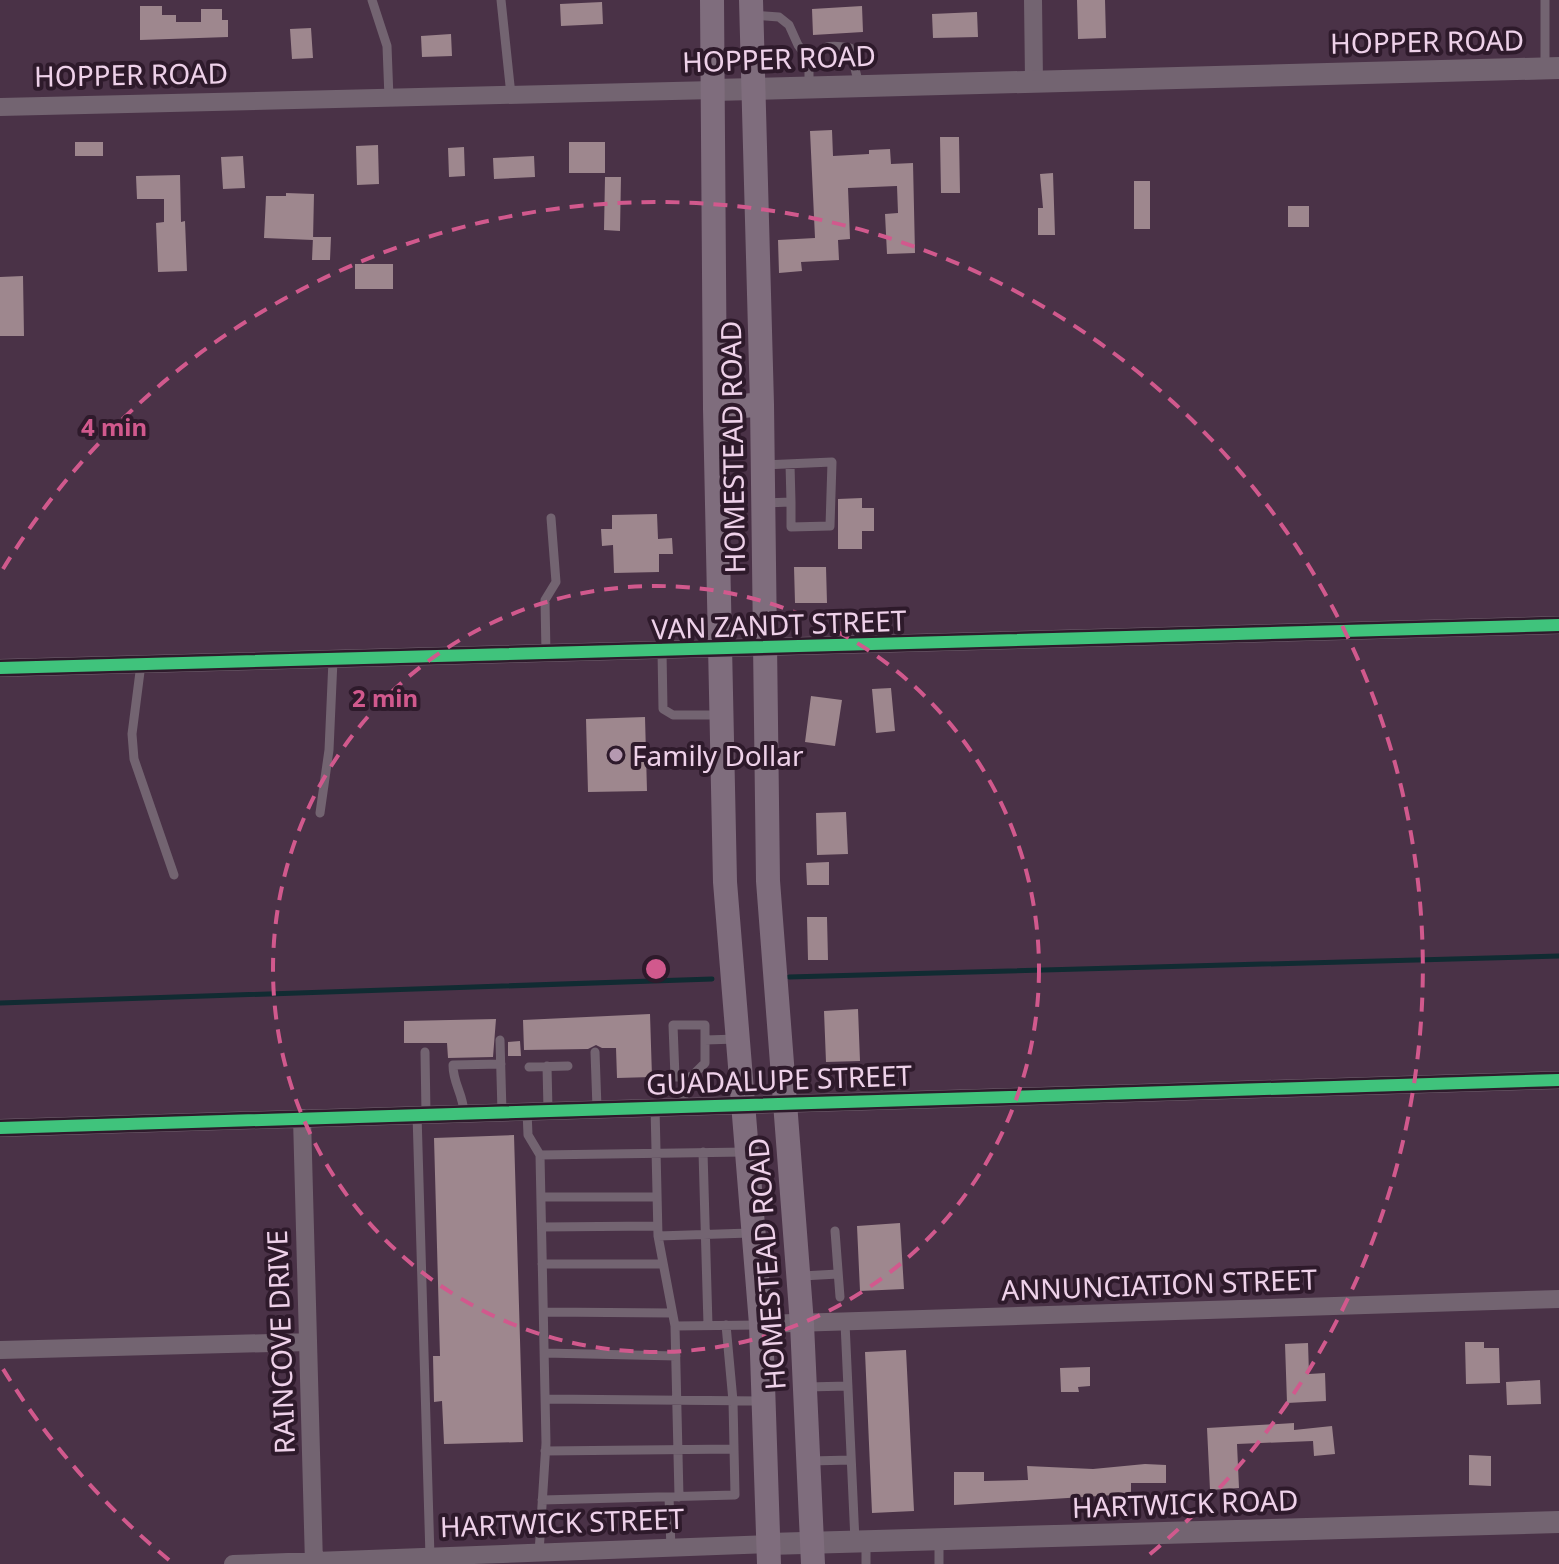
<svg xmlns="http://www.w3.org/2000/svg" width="1559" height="1564" viewBox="0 0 1559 1564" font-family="'Noto Sans',sans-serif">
<rect width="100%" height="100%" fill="#4a3247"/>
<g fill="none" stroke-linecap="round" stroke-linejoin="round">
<path stroke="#112b32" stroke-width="5" d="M789,977L1559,956
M0,1003L712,979"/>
</g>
<path fill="#9e878e" d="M1077,0H1105L1106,38L1078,39Z
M602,2L603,24L561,26L560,4Z
M140,6H162V15H176V22H201V9H222V20H228V37L140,40Z
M862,6L863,32L813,35L812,9Z
M977,12L978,37L933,38L932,14Z
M311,28L313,58L292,59L290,29Z
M451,34L452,56L422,57L421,36Z
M832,130L833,156L869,154V150L890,149L891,164L913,163L915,253L887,254L885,214L898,213L897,186L848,188L850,239L838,240L839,260L801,262L802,271L779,273L778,240L815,238L810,131Z
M940,137H959L960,193H941Z
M75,142H103V156H75Z
M569,142H605V173H569Z
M378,145L379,184L357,185L356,146Z
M464,147L465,176L449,177L448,148Z
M243,156L245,188L223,189L221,157Z
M534,156L535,177L494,179L493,158Z
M1053,173L1055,235H1038V208H1043L1040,174Z
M180,175L181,222L185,221L187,271L158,272L156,223L164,222V199H137L136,176Z
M605,177H621L620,231L604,230Z
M1134,181H1150V229H1134Z
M286,193L314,194L313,240L264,238L266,196H286Z
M1288,206H1309V227H1288Z
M313,237H331L330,260H312Z
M355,264H393V289H355Z
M23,276L24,336H0V277Z
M862,498V508H874V531H862V549H838V499Z
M657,514L658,539L672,538L673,554H659V572L614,573L613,545L602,546L601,529H612V515Z
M794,567H826L827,603H795Z
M891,688L895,731L876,733L872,689Z
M811,696L842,700L835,746L805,742Z
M645,717L647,791L588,792L586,719Z
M846,812L848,854L817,855L816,813Z
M829,862V885H807L806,863Z
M807,917H827L828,960H808Z
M858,1009L860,1061L826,1062L824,1011Z
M650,1014L652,1077L617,1078L616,1048H602L596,1045L588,1049L524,1050L523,1020Z
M496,1019L493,1057L448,1058L447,1043H404V1021Z
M520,1041L521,1056H508V1042Z
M514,1135L523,1442L444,1444L442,1401L434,1402L433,1356H440L434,1138Z
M900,1223L904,1289L860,1291L857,1226Z
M1465,1342H1484V1348H1499L1500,1383L1466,1384Z
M1308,1343L1309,1374L1325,1373L1326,1401L1287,1403L1285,1344Z
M906,1350L914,1511L872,1513L865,1352Z
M1090,1367V1386L1078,1387L1079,1392H1061L1060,1368Z
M1540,1380L1541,1404L1507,1405L1506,1382Z
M1294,1423V1430L1332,1426L1335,1454L1314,1456L1313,1441L1237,1444L1239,1488L1210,1490L1207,1428Z
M1469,1455L1491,1456V1486L1469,1485Z
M1145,1464L1166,1465V1483H1131V1494L954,1505V1472H984V1481L1028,1480L1027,1466L1093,1469Z"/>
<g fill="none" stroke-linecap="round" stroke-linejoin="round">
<path stroke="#736471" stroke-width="9" d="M372,0L387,46L389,98
M501,0L511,95
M1545,0V68
M753,15L779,17L789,25L798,45L810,61
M809,87V62C824,45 828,44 850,48L859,85
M790,464L791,502
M763,465L832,462L830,526L791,527V502L764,503
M662,651L663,709L673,715H719
M546,654L545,600L556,582L551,518
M141,664L132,734L134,759L174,875
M320,813L329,750L333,660
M673,1025H705V1063L691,1077H675Z
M500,1040L502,1112
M705,1040L737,1039
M425,1052L426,1114
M595,1052L597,1108
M547,1066L548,1110
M529,1067L568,1066
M683,1077L684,1106
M655,1107L658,1236L675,1326L679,1497
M527,1111L528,1135L540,1155
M464,1113C463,1093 453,1084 453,1065L501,1064
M417,1114L430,1557
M703,1152L708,1325
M541,1197H657
M542,1227L657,1226
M835,1231L840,1297
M658,1236L750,1233
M542,1264H663
M802,1276L838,1274
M544,1312L672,1313
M845,1323L855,1541
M675,1326L759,1325
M545,1353L676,1356
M807,1387L848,1386
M546,1399L762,1401
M545,1451L734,1449
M810,1461L851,1460
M669,1497L671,1548
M542,1500L735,1495L733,1401L726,1325
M866,1543V1564
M539,1553L546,1443L540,1155L746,1152
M939,1564V1539"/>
<path stroke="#736471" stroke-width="18" d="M1033,0L1034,80
M0,107L714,90
M0,668L1559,625
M302,1118L314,1564
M0,1128L1559,1080
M761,1324L1559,1299
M0,1350L308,1342
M233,1564L768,1544"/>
<path stroke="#736471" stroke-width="22" d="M714,90L1559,68
M768,1544L1559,1522"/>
<path stroke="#7f6d7d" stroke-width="24" d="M712,0L715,409L725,882L761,1324L769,1564
M751,0L762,404L768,881L802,1324L813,1564
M715,409L762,404"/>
<defs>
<path id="cycleway" d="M0,668L1559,625
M0,1128L1559,1080"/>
</defs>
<use href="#cycleway" stroke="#2e1a2b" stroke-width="17"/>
<use href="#cycleway" stroke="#40c37c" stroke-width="12"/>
</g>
<g fill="none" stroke="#d1598d" stroke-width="4" stroke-dasharray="14 10">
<circle cx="656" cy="969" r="383"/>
<path d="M169 1560A766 766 0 0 1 3 1369M3 569A766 766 0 1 1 1143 1560"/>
</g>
<circle fill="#b599b0" stroke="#2e1a2b" stroke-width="3" cx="616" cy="755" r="8"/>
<g text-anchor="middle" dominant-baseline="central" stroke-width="8" stroke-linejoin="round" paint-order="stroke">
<g font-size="28" fill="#eed1e9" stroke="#2e1a2b">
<text transform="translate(1427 41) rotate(-1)">HOPPER ROAD</text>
<text transform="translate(779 58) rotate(-2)">HOPPER ROAD</text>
<text transform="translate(131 74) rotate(-1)">HOPPER ROAD</text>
<text transform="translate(732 447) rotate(-91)">HOMESTEAD ROAD</text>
<text transform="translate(779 624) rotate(-2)">VAN ZANDT STREET</text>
<text transform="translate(779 1079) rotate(-2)">GUADALUPE STREET</text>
<text transform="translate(766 1264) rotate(-94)">HOMESTEAD ROAD</text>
<text transform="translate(1159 1284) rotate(-2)">ANNUNCIATION STREET</text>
<text transform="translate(280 1342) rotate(-92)">RAINCOVE DRIVE</text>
<text transform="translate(1185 1503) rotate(-2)">HARTWICK ROAD</text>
<text transform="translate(562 1522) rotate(-2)">HARTWICK STREET</text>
</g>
<g font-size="28" fill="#eed1e9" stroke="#2e1a2b" text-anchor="start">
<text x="632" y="755">Family Dollar</text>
</g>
</g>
<circle cx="656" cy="969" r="12" fill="#d1598d" stroke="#2e1a2b" stroke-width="4"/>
<g font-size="24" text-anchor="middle" font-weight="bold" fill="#d1598d" stroke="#2e1a2b" stroke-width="8" stroke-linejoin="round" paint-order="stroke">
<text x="114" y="436">4 min</text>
<text x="385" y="707">2 min</text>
</g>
</svg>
